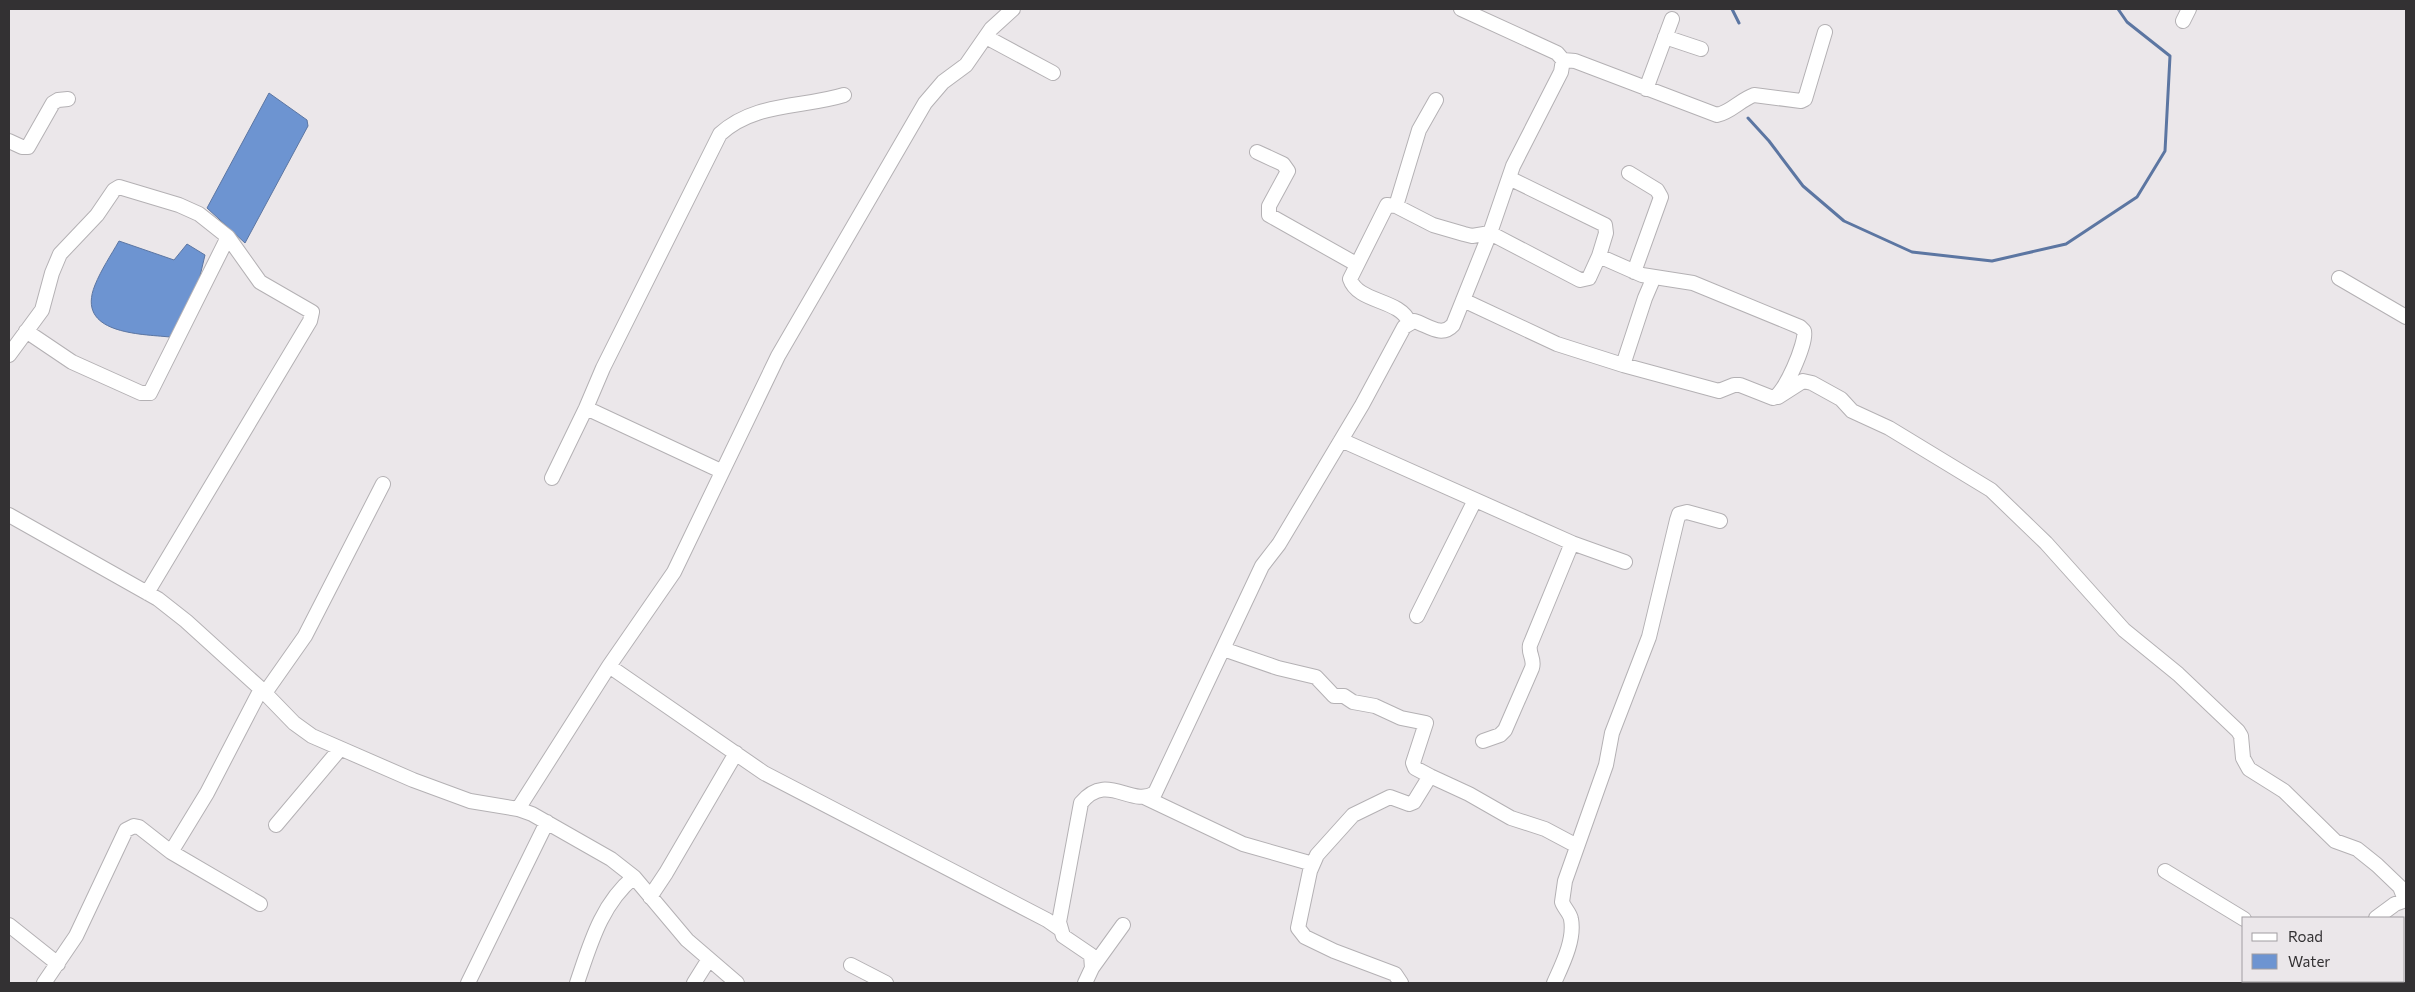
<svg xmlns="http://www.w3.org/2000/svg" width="2415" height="992" viewBox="0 0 2415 992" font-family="Commissioner,sans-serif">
<rect width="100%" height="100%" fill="#ebe7ea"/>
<path fill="#6d94d1" stroke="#5c76a2" d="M269,93L307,120L308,126L245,243L207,208Z
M119,241L174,260L187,244L205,255L196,293L170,337C140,334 75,334 95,285C101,270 111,255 119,241Z"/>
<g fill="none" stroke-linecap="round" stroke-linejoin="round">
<path stroke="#5c76a2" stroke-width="3" d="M1732,9L1739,23
M1748,118L1769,141L1803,186L1844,221L1912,252L1992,261L2066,244L2137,197L2165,151L2170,56L2127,22L2118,9"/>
<defs>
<path id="minor" d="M2183,21L2189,9
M986,37L1053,73
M1665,37L1701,49
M1563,60L1575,61L1717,115C1731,112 1740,100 1754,95L1801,101L1805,99L1825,32
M1646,89L1672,19
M9,141L22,147H28L53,103L58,100L68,99
M1257,152L1283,164L1288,171L1269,206V215L1356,264
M1629,173L1657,190L1661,197L1634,272
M1396,206L1419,130L1436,100
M2339,278L2406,317
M1463,300L1557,344L1623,365L1719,391L1734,385H1740L1773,398C1784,396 1807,342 1804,331L1800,327L1693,283L1642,275L1599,256L1606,233L1605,225L1509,178
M1409,322C1400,299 1358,303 1350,279L1387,205L1396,206L1433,225L1464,234L1472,236L1490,233L1580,280L1589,278L1599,256
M26,331L72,362L141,393H150L228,237
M9,355L42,310L52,273L60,254L97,215L114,190L119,187L179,205L199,214L228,237L260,282L312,312L310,321L147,593
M1623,365L1645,298L1654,277
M1778,397L1803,381L1812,383L1841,399L1852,411L1889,428L1991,490L2046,543L2124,630L2178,674L2238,731L2241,736L2243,758L2249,769L2284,791L2335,841L2357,849L2377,865L2400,887L2405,900
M586,408L603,368L720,134C755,102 802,108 844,95
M1341,440L1572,543L1530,645C1528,654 1535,659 1532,668L1505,730L1500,735L1483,741
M552,478L586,408L721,471
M9,515L158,599L186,621L261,689L294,723L312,736L413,780L470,801L518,809L532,814L611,859L634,877L687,940L737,983
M1572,543L1625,562
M1417,616L1475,500
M1223,649L1278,668L1316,677L1334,696H1344L1353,702L1375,706L1401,718L1426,723L1413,763L1415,768L1430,776L1414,802L1409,804L1390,797L1353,815L1317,855L1310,871L1298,928L1305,937L1334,951L1395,974L1401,983
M609,666L764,773L1047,920L1060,929
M265,693L305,636L383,484
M1430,776L1469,794L1511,818L1545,829L1577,846
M1144,797L1243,844L1313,864
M518,809L609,666L674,572L778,356L925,103L943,82L966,65L991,29L1013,9
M276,825L340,749
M171,852L260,904
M2165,871L2244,919
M650,897L666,873L736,753
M2376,918L2395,904L2406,900
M9,925L58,964
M851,965L886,983
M1092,968L1123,925
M44,983L76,936L126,830L134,826L139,827L171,852L207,793L261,689
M468,983L547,822
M577,983C590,945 601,904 634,877
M694,983L709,959
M1085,983L1092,968L1091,955L1063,936L1059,922L1081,803C1107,771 1131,808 1155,793L1262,566L1279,544L1362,405L1404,327L1414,321C1428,325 1441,338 1453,325L1490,233L1513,166L1561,72L1563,60L1557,53L1461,9
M1554,983C1562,965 1575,940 1571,919C1570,913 1564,908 1562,902L1565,881L1606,765L1612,733L1649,637L1677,520L1679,514L1687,512L1720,521
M2291,983L2294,981"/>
</defs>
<use href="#minor" stroke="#b4b1b4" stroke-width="16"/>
<use href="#minor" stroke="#fff" stroke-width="14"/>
</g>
<rect width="2415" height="992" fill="none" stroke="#333133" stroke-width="20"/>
<rect x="2242" y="917" width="162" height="65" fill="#ebe7ea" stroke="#a19ea1"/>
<rect x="2252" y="933" width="25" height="8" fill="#ffffff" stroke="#a19ea1"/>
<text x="2288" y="942" font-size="15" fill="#333133">Road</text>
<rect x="2252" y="954" width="25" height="15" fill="#6d94d1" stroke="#a19ea1"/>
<text x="2288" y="967" font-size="15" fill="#333133">Water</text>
</svg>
